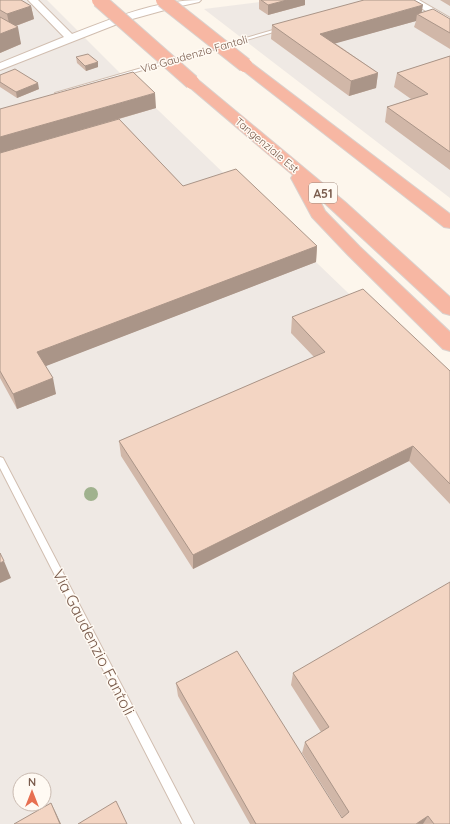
<svg xmlns="http://www.w3.org/2000/svg" width="450" height="824" viewBox="0 0 450 824" font-family="Quicksand,sans-serif">
<rect width="100%" height="100%" fill="#fdf6ec"/>
<path fill="#efe9e4" fill-rule="evenodd" d="M0,0H47L134,87L450,391V824H0ZM20,780H44V804H20Z
M277,0H450V198L204,9Z"/>
<g fill="none" stroke-linecap="round" stroke-linejoin="round">
<defs>
<path id="lane" d="M280,28L284,29L60,94L55,93Z
M0,457L3,458L194,824H182L0,468Z"/>
<path id="street" d="M28,0H38L72,34C113,18 157,0 201,0L199,2L172,8L125,21L0,70V63L64,37Z
M407,0H419L450,18V25Z"/>
<path id="highway" d="M245,61L250,62L450,214V228L444,227L240,68L238,65L240,62Z
M192,78L197,79L345,202L450,297V315L443,313L318,197L325,211L360,247L450,332V351L443,349L348,255L312,217L291,178L293,175L187,85L185,82L187,79Z"/>
</defs>
<use href="#lane" stroke="#d1beb0" stroke-width="2"/>
<use href="#street" stroke="#d1beb0" stroke-width="2"/>
<use href="#highway" stroke="#dad1cd" stroke-width="2"/>
<use href="#lane" fill="#fff" fill-rule="evenodd"/>
<use href="#street" fill="#fff" fill-rule="evenodd"/>
<use href="#highway" fill="#f7b7a3" fill-rule="evenodd"/>
<defs>
<path id="highway-bridge" d="M99,0L192,82
M163,0L245,65"/>
</defs>
<use href="#highway-bridge" stroke="#dad1cd" stroke-width="16" stroke-linecap="butt"/>
<use href="#highway-bridge" stroke="#f7b7a3" stroke-width="14"/>
</g>
<circle fill="#a0b28e" cx="91" cy="494" r="7"/>
<path fill="#d1b7a8" d="M0,0L31,6L34,19L16,26L21,44L0,53Z
M259,0H305V5L268,15L259,9Z
M440,0H450V6Z
M422,12L450,19V49L414,27L416,21L335,43L378,73L376,88L349,96L271,39L272,25Z
M450,56V170L385,122L387,107L411,99L394,87L397,73Z
M76,57L98,67L86,71L77,63Z
M0,75L39,89L17,98L0,87Z
M156,108L119,119L183,186L317,246L316,262L45,366L56,394L17,409L0,378V109Z
M292,317L450,371V504L409,461L193,569L121,456L119,441L314,357L291,333Z
M293,673L450,824H250L178,696L176,683L342,818V817L302,753L305,742L321,732L291,685Z"/>
<path fill="#aa9588" d="M287,0H305V5L268,15V5Z
M423,5L421,16L417,14L416,21L319,48L320,34Z
M31,6L34,19L10,28L7,14Z
M18,27L21,44L0,53V34Z
M98,62V67L86,71L85,66Z
M378,73L376,88L349,96L351,81Z
M38,83L39,89L17,98L16,92Z
M155,93L156,108L0,153V137Z
M317,246L316,262L41,368L37,352Z
M53,378L56,394L17,409L13,394Z
M413,446L409,461L193,569V555Z
M4,561L11,578L0,583V563Z
M51,803L56,813L61,824H60Z
M428,816L423,824H416Z"/>
<path fill="#f3d5c3" stroke="#aa9588" d="M0,0H21L31,6L7,14L0,10Z
M261,0H287L268,5Z
M364,0H414L423,5L320,34L378,73L351,81L272,25Z
M433,9L450,19V33L417,14Z
M0,17L18,27L0,34Z
M88,54L98,62L85,66L76,57Z
M450,56V152L387,107L428,94L397,73Z
M15,69L38,83L16,92L0,82V75Z
M133,72L155,93L0,137V109Z
M119,119L183,186L236,169L317,246L37,352L53,378L13,394L0,371V153Z
M363,289L450,371V484L413,446L193,555L119,441L325,352L292,317Z
M0,553L4,561L0,563Z
M450,582V824H434L428,816L416,824H256L176,683L237,651L342,818L349,812L305,742L329,727L293,673Z
M116,801L127,824H78Z
M51,803L60,824H14Z"/>
<g text-anchor="middle" dominant-baseline="central" stroke-width="3" stroke-linejoin="round" paint-order="stroke">
<g font-size="11" fill="#7a5c4d" stroke="#fffaf3">
<text transform="translate(194 54) rotate(-16)">Via Gaudenzio Fantoli</text>
<text transform="translate(267 145) rotate(40)">Tangenziale Est</text>
</g>
<rect fill="#fffaf3" stroke="#a28b7f" stroke-width="1" x="309" y="183" width="28" height="20" rx="3"/>
<g font-size="12" font-weight="bold" fill="#7a5c4d">
<text x="323" y="193">A51</text>
</g>
<g font-size="16" fill="#7a5c4d" stroke="#fffaf3">
<text transform="translate(94 642) rotate(63)">Via Gaudenzio Fantoli</text>
</g>
</g>
<g transform="translate(32 792)"><circle r="19" fill="#fffaf3" stroke="#cabbb1"/>
<path d="M0-3L7 15L0 10L-7 15Z" fill="#e76f51"/>
<text y="-6" font-size="11" font-weight="bold" text-anchor="middle" fill="#7a5c4d">N</text>
</g>
</svg>
